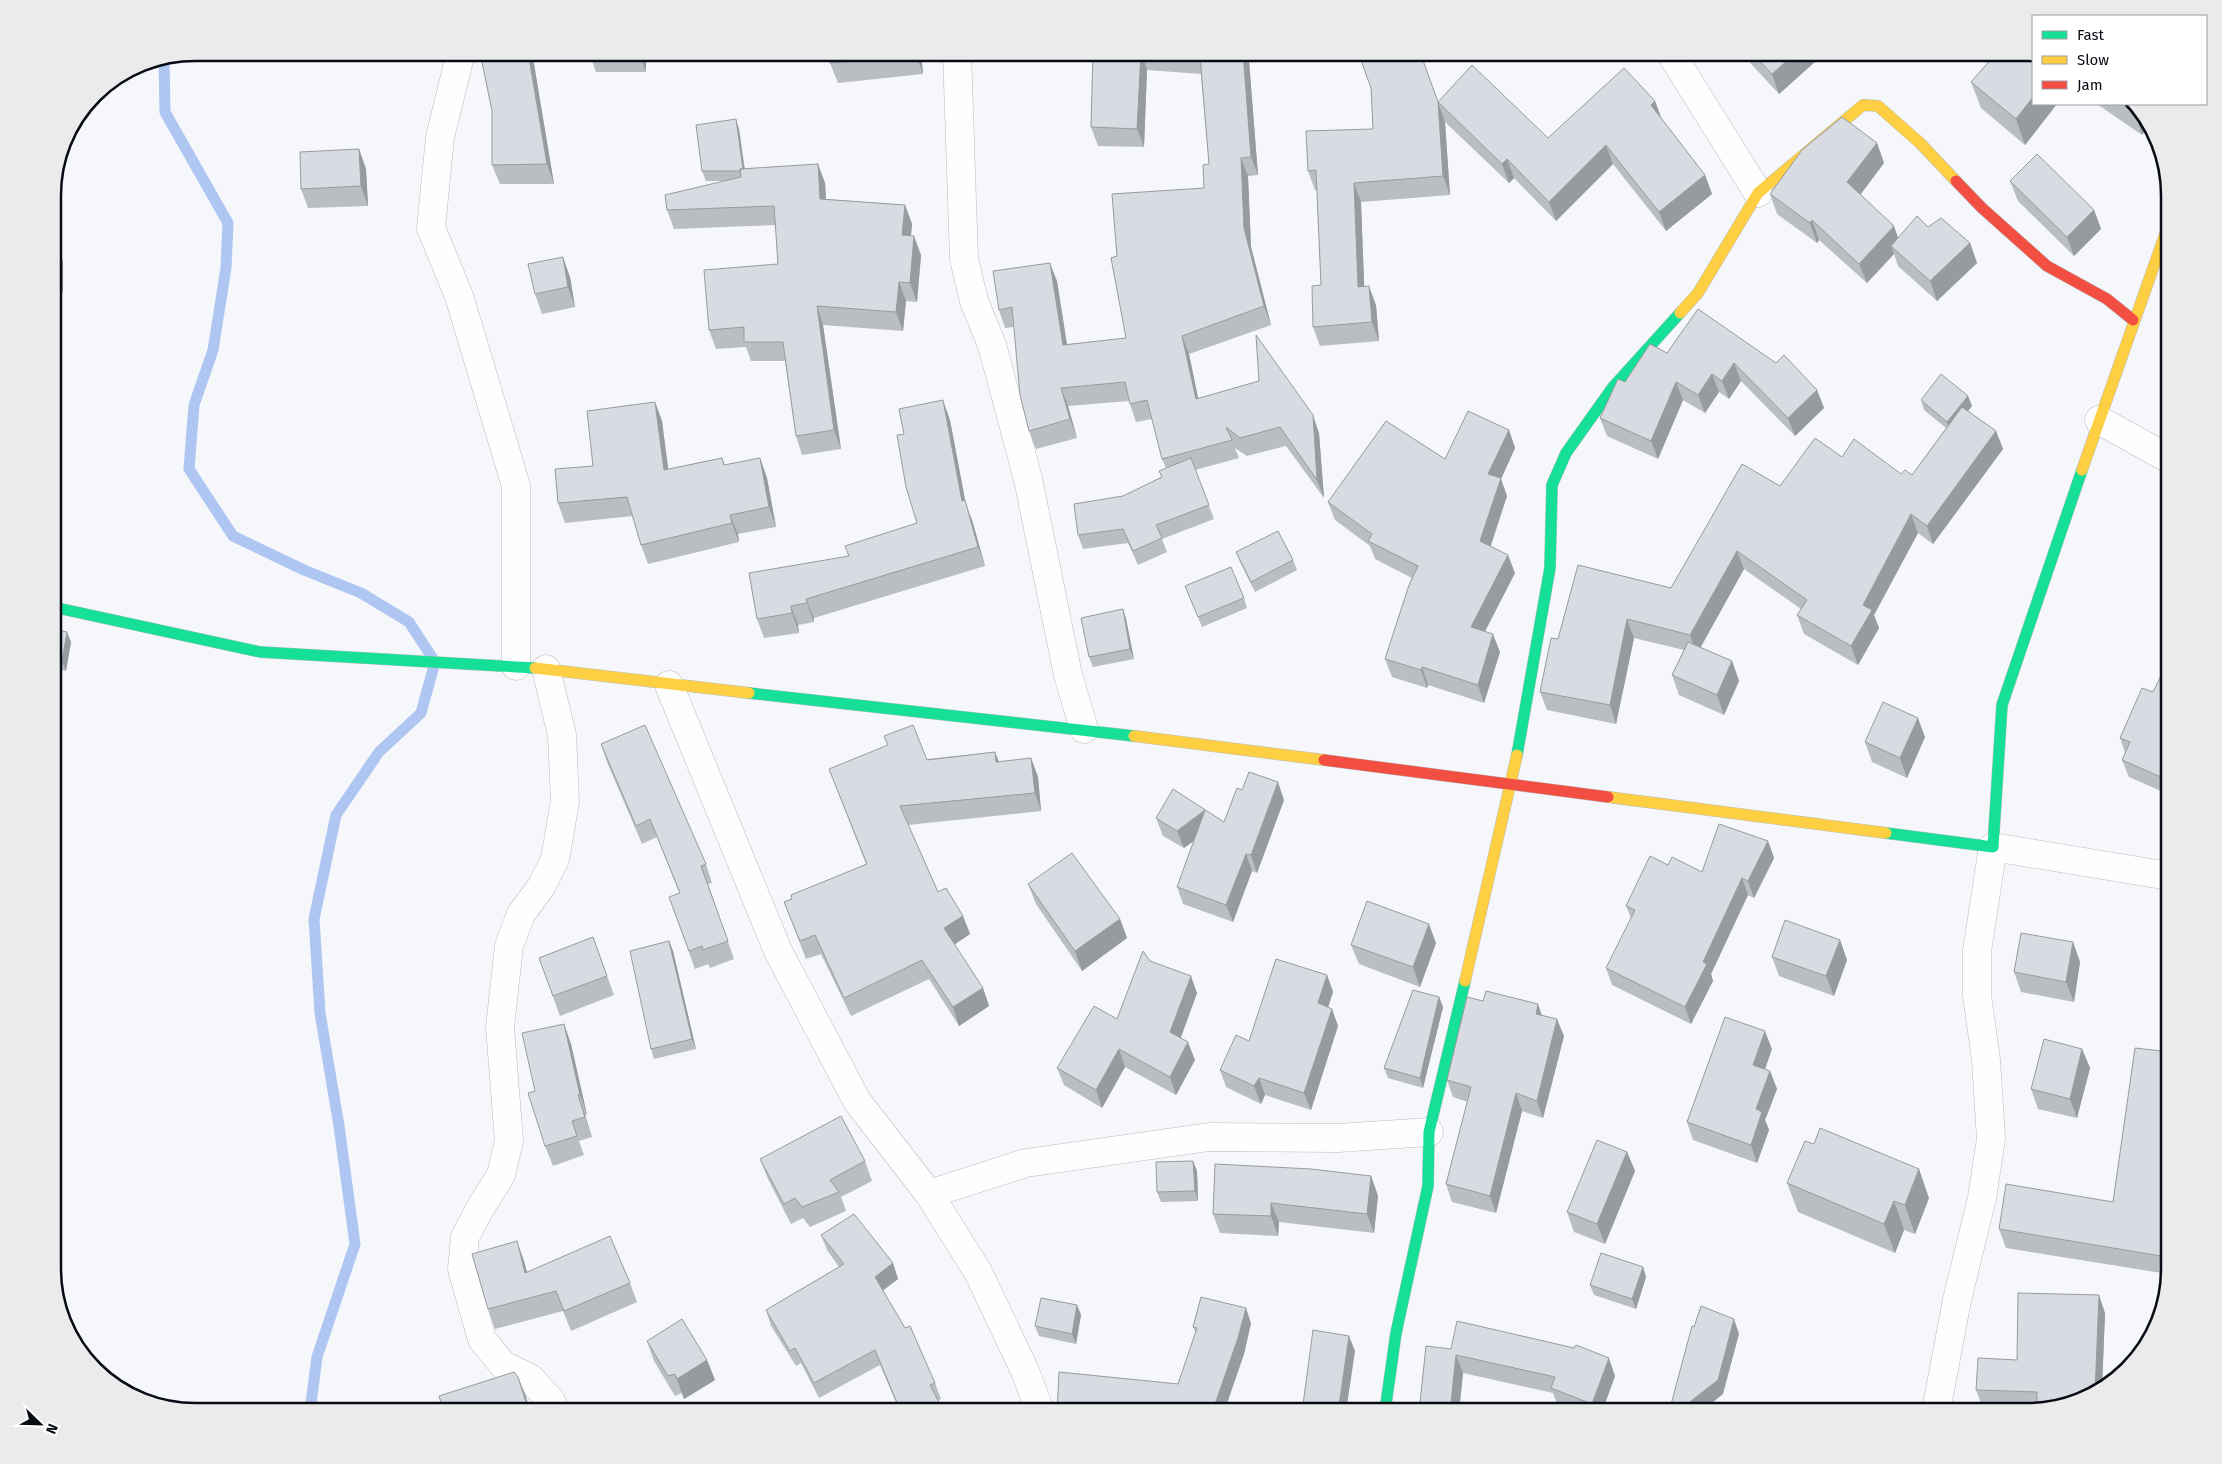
<svg xmlns="http://www.w3.org/2000/svg" width="2222" height="1464" viewBox="0 0 2222 1464" font-family="'Fira Sans',sans-serif">
<rect width="100%" height="100%" fill="#f5f7fa"/>
<g fill="none" stroke-linecap="round" stroke-linejoin="round">
<path stroke="#aec6f1" stroke-width="11" d="M164,59L165,112L228,223L226,268L213,350L194,405L189,469L233,536L304,570L361,593L409,622L435,662L421,713L379,752L336,815L314,919L320,1013L339,1126L355,1244L317,1357L310,1411"/>
<defs>
<path id="street" d="M461,52L440,137L431,228L459,296L516,486V666
M957,52L964,259L974,301L992,345L1028,479L1068,675L1084,729
M1670,52L1758,193
M2099,420L2169,459
M546,669L562,735L565,802L555,859L541,887L521,914L509,946L500,1027L509,1141L501,1175L482,1205L465,1237L462,1269L482,1339L503,1365L530,1378L551,1401L555,1411
M669,685L778,951L857,1101L929,1194L978,1272L1025,1371L1040,1411
M929,1194L1026,1163L1209,1137L1338,1138L1429,1132
M1936,1411L1957,1300L1982,1198L1991,1139L1986,1060L1977,995V951L1993,847L2169,876"/>
<path id="fast" d="M53,607L260,652L535,668
M749,693L1134,736
M1517,755L1550,568L1552,485L1566,453L1613,387L1680,313
M1886,833L1993,847L2002,705L2082,470
M1385,1411L1396,1333L1428,1186L1429,1132L1465,981"/>
<path id="slow" d="M1680,313L1698,293L1758,193L1863,105L1878,106L1920,143L1956,181
M2082,470L2169,223
M535,668L749,693
M1134,736L1324,760
M1608,797L1886,833
M1465,981L1517,755"/>
<path id="jam" d="M1956,181L1982,208L2047,266L2107,299L2133,320
M1324,760L1608,797"/>
</defs>
<use href="#street" stroke="#b8bcc1" stroke-width="29"/>
<use href="#fast" stroke="#b8bcc1" stroke-width="12"/>
<use href="#slow" stroke="#b8bcc1" stroke-width="12"/>
<use href="#jam" stroke="#b8bcc1" stroke-width="12"/>
<use href="#street" stroke="#fefefe" stroke-width="28"/>
<use href="#fast" stroke="#16e098" stroke-width="11"/>
<use href="#slow" stroke="#ffcf43" stroke-width="11"/>
<use href="#jam" stroke="#f24e42" stroke-width="11"/>
</g>
<path fill="#babdc2" d="M480,52H532L554,184H500L492,165V111Z
M589,52H646V72H596Z
M829,52H921L923,74L838,83L830,63Z
M1093,52H1243L1249,61L1258,175L1248,176L1251,247L1271,325L1189,354L1198,398L1319,433L1324,498L1286,446L1247,456L1235,448L1239,458L1195,470L1214,519L1162,539L1167,552L1138,565L1128,543L1083,549L1078,535L1123,496L1162,477L1166,468L1162,459L1152,419L1136,422L1129,401L1068,406L1077,438L1036,449L1029,431L1014,327L1005,328L999,310L1057,281L1067,345L1126,338L1117,256L1204,188L1209,164L1201,74L1147,70L1144,147L1098,146L1091,127Z
M1740,52H1826L1779,94Z
M1986,52H2027L2033,104H2057L2025,145L1981,108L1971,82L1989,61Z
M1371,88L1438,102L1548,138L1655,101L1661,118L1705,175L1712,194L1666,231L1613,164L1556,221L1514,178L1509,183L1445,122L1450,195L1361,202L1364,286L1376,305L1379,341L1320,346L1313,327L1321,285L1317,190H1315L1308,171L1373,129Z
M2097,104H2131L2142,135Z
M739,129L745,169L818,164L825,183L826,199L905,205L912,224L911,236L921,255L917,302L906,301L903,331L823,325L841,449L802,455L796,436L785,361H751L746,347L716,349L709,330L778,264L776,225L674,229L667,210L726,181H706L702,171Z
M1877,143L1884,163L1860,194L1898,238L1928,227L1970,243L1977,263L1937,301L1898,266L1894,254L1867,283L1819,240L1817,243L1777,214L1770,194Z
M359,149L366,169L368,206L308,208L301,189Z
M2010,181L2094,210L2101,229L2074,256L2018,201Z
M53,245L63,262V293H53Z
M570,277L575,307L542,314L535,294Z
M1667,353L1776,363L1817,390L1824,408L1795,436L1741,381L1729,399L1719,392L1705,413L1683,400L1658,459L1607,436L1600,418L1625,382Z
M1968,396L1972,406L1968,411L1996,431L2003,449L1933,544L1918,533L1874,615L1879,628L1858,665L1804,634L1797,615L1801,609L1744,569L1700,647L1732,661L1739,681L1724,715L1679,695L1672,675L1684,650L1634,638L1616,724L1547,710L1540,692L1558,639L1671,588L1780,486L1842,457L1901,474L1912,475L1946,428L1924,410L1921,400Z
M655,402L662,421L668,469L722,458L725,465L760,458L767,478L776,527L738,534L739,542L648,564L641,545L633,516L565,523L558,503Z
M950,420L966,505L972,520L985,566L814,618V622L798,625L799,633L764,638L757,619L849,556L917,523L904,434Z
M1509,430L1515,448L1501,479L1507,496L1491,546L1515,573L1485,631L1500,652L1484,703L1428,685L1427,688L1392,677L1385,659L1412,578L1375,559L1370,546L1335,520L1328,502L1445,459Z
M1236,552L1293,560L1297,570L1255,592L1240,562Z
M1185,586L1244,598L1247,608L1202,627Z
M1123,609L1126,619L1134,659L1093,667L1089,657Z
M53,629L71,642L66,671L53,668Z
M2170,679V795L2129,777L2122,760L2125,753L2120,738L2153,692Z
M1925,737L1907,778L1872,762L1865,742Z
M601,744L706,864L712,883L708,884L734,959L710,968L708,964L695,969L669,897L680,894L657,837L642,844L607,762Z
M995,752L999,762L1031,758L1038,777L1041,811L908,825L938,892L963,916L970,934L954,944L983,988L989,1006L959,1026L929,979L851,1016L821,954L806,959L784,902L866,864L829,769Z
M1242,790L1284,800L1257,873L1252,871L1233,922L1183,904L1177,887L1194,841L1184,848L1163,836L1156,818L1224,822Z
M1768,841L1774,858L1754,898L1748,895L1711,974L1713,981L1691,1024L1612,985L1606,968L1631,918L1626,906L1668,865L1702,872Z
M1028,884L1120,919L1127,938L1082,971L1036,904Z
M593,937L614,995L560,1016L539,958Z
M1840,940L1847,960L1834,996L1779,976L1772,957Z
M669,941L673,951L696,1049L654,1059L651,1049Z
M2073,942L2080,962L2074,1002L2021,992L2014,972Z
M1436,943L1420,987L1359,964L1351,945Z
M1150,961L1197,993L1181,1038L1195,1060L1176,1095L1125,1067L1102,1108L1064,1085L1057,1068L1117,1019Z
M1327,975L1333,992L1328,1007L1332,1009L1338,1026L1311,1110L1265,1095L1261,1104L1226,1087L1220,1070L1249,1041Z
M1439,997L1443,1007L1423,1088L1388,1078L1384,1068Z
M1542,1015L1564,1036L1543,1118L1522,1111L1496,1213L1452,1202L1446,1184L1468,1102L1453,1097L1447,1080Z
M564,1024L571,1044L587,1115H585L592,1137L579,1141L584,1155L553,1166L545,1146L535,1091Z
M1772,1049L1765,1069L1770,1071L1777,1089L1765,1120L1769,1130L1757,1163L1693,1140L1687,1122Z
M2082,1049L2090,1068L2077,1118L2038,1109L2031,1089Z
M2170,1052V1254L2168,1274L2006,1248L1999,1229L2113,1202Z
M1627,1152L1635,1171L1605,1244L1574,1232L1567,1212Z
M760,1159L865,1161L872,1181L841,1197L846,1211L810,1227L803,1218L791,1224L768,1179Z
M1193,1161L1197,1171L1198,1201L1161,1202L1157,1192Z
M1371,1176L1378,1196L1374,1233L1279,1222L1278,1236L1220,1233L1213,1214Z
M1787,1183L1929,1198L1915,1234L1904,1230L1895,1253L1798,1212Z
M821,1235L893,1263L898,1279L883,1290L935,1383L941,1399L938,1400L944,1412H900L880,1365L819,1398L801,1363L796,1366L771,1326L766,1310L839,1267L827,1250Z
M524,1261L527,1272L630,1283L637,1302L571,1331L563,1311L495,1329L488,1309Z
M1643,1267L1646,1277L1636,1309L1594,1295L1590,1285Z
M1077,1305L1081,1315L1076,1344L1039,1336L1035,1326Z
M2105,1313L2102,1388L2098,1392L2032,1410L1983,1408L1976,1390L2017,1360Z
M1251,1323L1244,1354L1224,1412H1057L1178,1384L1196,1333L1193,1327Z
M647,1341L707,1360L715,1380L684,1399L682,1393L675,1396L654,1361Z
M1426,1346L1615,1376L1602,1412H1573L1558,1406L1553,1393L1463,1373L1459,1412H1419Z"/>
<path fill="#979a9e" d="M528,52H532L554,184L547,164Z
M639,52H646V72Z
M916,52H921L923,74L916,54Z
M1141,52L1147,70L1144,147L1137,129Z
M1243,52H1246L1249,61L1258,175L1251,157Z
M1797,52H1826L1779,94L1772,74Z
M2033,97V104H2057L2025,145L2016,119Z
M1655,101L1662,120L1651,105Z
M1438,102L1445,122L1450,195L1443,176Z
M2134,107L2150,124L2142,135L2133,109Z
M736,119L739,129L746,181L743,171Z
M1877,143L1884,163L1855,202L1847,182Z
M1606,145L1613,164L1556,221L1549,202Z
M359,149L366,169L368,206L361,186Z
M1241,158L1248,176L1251,247L1271,325L1264,306L1244,228Z
M1507,159L1514,178L1509,183L1502,164Z
M818,164L825,183L827,218L820,199Z
M1705,175L1712,194L1666,231L1659,212Z
M1354,183L1361,202L1365,306L1358,287Z
M905,205L912,224L909,254L902,235Z
M2094,210L2101,229L2074,256L2067,237Z
M1812,220L1819,240L1817,243L1810,223Z
M1894,226L1901,246H1891L1894,254L1867,283L1859,264Z
M914,236L921,255L917,302L910,283Z
M1970,243L1977,263L1937,301L1930,281Z
M57,245L63,262V293L56,276Z
M563,257L570,277L575,307L568,287Z
M1050,263L1057,281L1070,364L1063,345Z
M899,282L906,301L903,331L896,312Z
M1369,286L1376,305L1379,341L1372,322Z
M817,306L823,325L841,449L834,430Z
M1182,336L1189,354L1202,417L1196,399Z
M1734,363L1741,381L1729,399L1722,381Z
M1712,374L1719,392L1705,413L1698,395Z
M1676,382L1683,400L1658,459L1651,441Z
M1061,388L1068,406L1077,438L1070,419Z
M1817,390L1824,408L1795,436L1788,418Z
M1968,396L1972,406L1951,432L1947,422Z
M943,400L950,420L966,505L972,520L985,566L962,501Z
M655,402L662,421L671,490L664,470Z
M1313,415L1319,433L1324,498L1317,480Z
M1509,430L1515,448L1501,479L1507,496L1486,559L1480,541L1488,474Z
M1996,431L2003,449L1933,544L1927,526Z
M760,458L767,478L776,527L769,507Z
M1911,514L1918,533L1874,615L1879,628L1858,665L1851,646L1863,605Z
M730,515L738,534L739,542L732,523Z
M1737,551L1744,569L1697,654L1690,635Z
M1508,555L1515,573L1478,645L1471,627Z
M806,599L814,618V622L807,603Z
M791,606L798,625L799,633L792,613Z
M1123,609L1126,619L1134,659L1130,649Z
M1627,619L1634,638L1616,724L1610,705Z
M67,632L71,642L66,671L62,661Z
M1493,634L1500,652L1484,703L1478,685Z
M1732,661L1739,681L1724,715L1717,695Z
M1422,667L1428,685L1427,688L1421,670Z
M1918,718L1925,737L1907,778L1900,758Z
M995,752L1002,770L996,762Z
M1031,758L1038,777L1041,811L1035,793Z
M1278,782L1284,800L1257,873L1251,855Z
M1205,810L1211,828L1184,848L1177,831Z
M1768,841L1774,858L1754,898L1748,881Z
M1246,854L1252,871L1233,922L1226,905Z
M1742,878L1748,895L1711,974L1713,981L1691,1024L1685,1007L1703,962Z
M963,916L970,934L951,947L944,928Z
M1120,919L1127,938L1082,971L1075,951Z
M1429,924L1436,943L1420,987L1413,967Z
M1840,940L1847,960L1834,996L1826,976Z
M669,941L673,951L696,1049L692,1039Z
M2073,942L2080,962L2074,1002L2066,982Z
M1327,975L1333,992L1324,1020L1318,1003Z
M1191,976L1197,993L1176,1050L1170,1032Z
M983,988L989,1006L959,1026L953,1007Z
M1439,997L1443,1007L1423,1088L1420,1078Z
M1538,1004L1544,1021L1536,1014Z
M1332,1009L1338,1026L1311,1110L1304,1093Z
M1557,1019L1564,1036L1543,1118L1537,1101Z
M564,1024L571,1044L587,1115L580,1095Z
M1765,1031L1772,1049L1760,1083L1753,1065Z
M1188,1042L1195,1060L1176,1095L1170,1077Z
M1119,1049L1125,1067L1102,1108L1096,1090Z
M2082,1049L2090,1068L2077,1118L2070,1099Z
M1770,1071L1777,1089L1765,1120L1769,1130L1757,1163L1751,1145L1756,1109Z
M1259,1078L1265,1095L1261,1104L1254,1086Z
M1516,1093L1522,1111L1496,1213L1490,1196Z
M578,1095L585,1115L592,1137L585,1117Z
M1627,1152L1635,1171L1605,1244L1597,1224Z
M1193,1161L1197,1171L1198,1201L1195,1191Z
M1919,1169L1929,1198L1915,1234L1905,1205Z
M1371,1176L1378,1196L1374,1233L1367,1214Z
M2166,1183L2170,1193V1254L2168,1274L2161,1256Z
M1894,1201L1904,1230L1895,1253L1884,1224Z
M1271,1203L1279,1222L1278,1236L1271,1216Z
M517,1241L524,1261L532,1293L525,1273Z
M893,1263L898,1279L881,1292L875,1277Z
M1643,1267L1646,1277L1636,1309L1632,1299Z
M2099,1295L2105,1313L2102,1388L2098,1392L2095,1393Z
M1077,1305L1081,1315L1076,1344L1072,1334Z
M1246,1308L1251,1323L1244,1354L1224,1412H1214L1213,1410Z
M1734,1319L1739,1334L1723,1394L1701,1412H1677Z
M1349,1336L1355,1351L1346,1412H1338Z
M1456,1355L1463,1373L1459,1412H1450Z
M1609,1358L1615,1376L1602,1412H1595L1592,1404Z
M707,1360L715,1380L684,1399L677,1379Z
M518,1377L526,1396L530,1412H529Z"/>
<path fill="#d8dce2" stroke="#979a9e" d="M480,52H528L547,164L492,165V111Z
M829,52H916V54L830,63Z
M1093,52H1141L1137,129L1091,127Z
M1155,52H1243L1251,157L1241,158L1244,228L1264,306L1182,336L1196,399L1259,381L1256,335L1313,415L1317,480L1280,427L1240,438L1226,427L1232,440L1162,459L1147,400L1130,404L1125,382L1061,388L1070,419L1029,431L1020,395L1012,307L999,310L993,271L1050,263L1063,345L1126,338L1111,258L1117,256L1112,194L1204,188L1203,165L1209,164L1200,56Z
M1358,52H1420L1438,102L1472,65L1548,138L1624,68L1655,101L1651,105L1705,175L1659,212L1606,145L1549,202L1507,159L1502,164L1438,102L1443,176L1354,183L1358,287L1369,286L1372,322L1313,327L1312,286L1321,285L1316,170L1308,171L1306,131L1373,129L1371,88Z
M1751,52H1797L1772,74Z
M1989,52H2027L2033,55V97L2016,119L1971,82L1993,57Z
M2125,104H2131L2134,107L2133,109Z
M1842,117L1877,143L1847,182L1894,226L1859,264L1812,220L1810,223L1770,194L1802,150Z
M736,119L743,169H740V171H702L696,125Z
M359,149L361,186L301,189L300,152Z
M2037,154L2094,210L2067,237L2010,181Z
M818,164L820,199L905,205L902,235L914,236L910,283L899,282L896,312L817,306L834,430L796,436L783,342H744V327L709,330L704,270L778,264L774,206L667,210L665,195L741,177L740,169Z
M1917,216L1928,227L1941,218L1970,243L1930,281L1891,246Z
M53,245H57L56,276H53Z
M563,257L568,287L535,294L528,264Z
M1698,309L1776,363L1784,355L1817,390L1788,418L1734,363L1722,381L1712,374L1698,395L1676,382L1651,441L1600,418L1618,379L1625,382L1650,344L1667,353Z
M1941,374L1968,396L1947,422L1921,400Z
M943,400L962,501L965,500L978,547L806,599L807,603L791,606L792,613L757,619L749,573L849,556L845,546L917,523L906,487L897,435L904,434L899,409Z
M655,402L664,470L722,458L724,465L760,458L769,507L730,515L732,523L641,545L627,497L558,503L555,469L593,466L587,411Z
M1962,407L1996,431L1927,526L1911,514L1863,605L1872,610L1851,646L1797,615L1807,600L1737,551L1690,635L1627,619L1610,705L1540,692L1551,638L1558,639L1578,565L1671,588L1742,464L1780,486L1815,438L1842,457L1854,439L1901,474L1905,470L1912,475Z
M1468,411L1509,430L1488,474L1501,478L1480,541L1508,555L1471,627L1493,634L1478,685L1422,667L1421,670L1385,659L1409,585L1418,566L1368,541L1372,534L1328,502L1386,421L1445,459Z
M1191,458L1209,505L1156,525L1162,538L1133,551L1123,529L1078,535L1074,504L1123,496L1162,477L1159,471Z
M1278,531L1293,560L1251,582L1236,552Z
M1231,567L1244,598L1198,617L1185,586Z
M1123,609L1130,649L1089,657L1081,618Z
M53,629L67,632L62,661L53,659Z
M1688,642L1732,661L1717,695L1672,675Z
M2161,676L2170,679V781L2122,760L2130,742L2120,738L2142,688L2153,692Z
M1883,702L1918,718L1900,758L1865,742Z
M645,725L706,864L701,866L728,941L703,950L702,946L689,951L669,897L680,893L650,819L636,826L601,744Z
M913,725L927,760L995,752L996,762L1031,758L1035,793L900,806L938,892L946,888L963,916L944,928L983,988L953,1007L922,960L844,998L815,935L800,941L784,902L792,899L791,895L867,864L829,769L888,745L884,736Z
M1249,772L1278,782L1251,855L1246,854L1226,905L1177,887L1205,810L1177,831L1156,818L1173,789L1224,822L1237,788L1242,790Z
M1719,824L1768,841L1748,881L1742,878L1703,962L1707,964L1685,1007L1606,968L1635,910L1626,906L1650,856L1668,865L1672,857L1702,872Z
M1072,853L1120,919L1075,951L1028,884Z
M1367,901L1429,924L1413,967L1351,945Z
M1785,920L1840,940L1826,976L1772,957Z
M2021,933L2073,942L2066,982L2014,972Z
M593,937L607,976L553,996L539,958Z
M669,941L692,1039L651,1049L630,951Z
M1143,951L1150,961L1191,976L1170,1032L1188,1042L1170,1077L1119,1049L1096,1090L1057,1068L1094,1006L1117,1019Z
M1276,959L1327,975L1318,1003L1332,1009L1304,1093L1259,1078L1254,1086L1220,1070L1236,1035L1249,1041Z
M1413,990L1439,997L1420,1078L1384,1068Z
M1486,991L1538,1004L1536,1014L1557,1019L1537,1101L1516,1093L1490,1196L1446,1184L1471,1087L1447,1080L1467,997L1483,1001Z
M1725,1017L1765,1031L1753,1065L1770,1071L1756,1109L1762,1112L1751,1145L1687,1122Z
M564,1024L580,1095H578L585,1117L572,1121L577,1136L545,1146L528,1093L535,1091L522,1033Z
M2044,1039L2082,1049L2070,1099L2031,1089Z
M2135,1048L2170,1052V1183H2166L2161,1256L1999,1229L2006,1184L2113,1202Z
M841,1116L865,1161L830,1180L839,1192L802,1207L795,1198L784,1204L760,1159Z
M1820,1128L1919,1169L1905,1205L1894,1201L1884,1224L1787,1183L1805,1141L1814,1144Z
M1597,1140L1627,1152L1597,1224L1567,1212Z
M1193,1161L1195,1191L1157,1192L1156,1162Z
M1215,1164L1311,1169L1371,1176L1367,1214L1271,1203V1216L1213,1214Z
M854,1214L893,1263L875,1277L905,1328L910,1326L935,1383L930,1385L944,1412H901L875,1350L814,1383L795,1348L790,1351L766,1310L844,1264L821,1235Z
M610,1236L630,1283L564,1311L556,1291L488,1309L472,1254L517,1241L525,1273Z
M1601,1253L1643,1267L1632,1299L1590,1285Z
M2018,1293L2099,1295L2095,1393L2037,1409V1392L1976,1390L1978,1358L2017,1360Z
M1201,1297L1246,1308L1238,1338L1213,1410L1221,1412H1057L1059,1372L1178,1384L1197,1328L1193,1327Z
M1041,1298L1077,1305L1072,1334L1035,1326Z
M1701,1306L1734,1319L1718,1380L1677,1412H1669L1692,1326L1694,1327Z
M682,1319L707,1360L677,1379L675,1374L668,1376L647,1341Z
M1457,1321L1574,1348L1576,1345L1609,1358L1592,1404L1551,1388L1555,1377L1456,1355L1450,1412H1419L1426,1346L1451,1349Z
M1313,1330L1349,1336L1338,1412H1302Z
M514,1372L518,1377L529,1412H444L439,1396Z"/>
<path d="M0 0H2222V1464H0ZM195 61H2027A134 134 0 0 1 2161 195V1269A134 134 0 0 1 2027 1403H195A134 134 0 0 1 61 1269V195A134 134 0 0 1 195 61Z" fill="#ebebec" fill-rule="evenodd"/>
<path fill="none" stroke="#070b13" stroke-width="2.5" d="M195 61H2027A134 134 0 0 1 2161 195V1269A134 134 0 0 1 2027 1403H195A134 134 0 0 1 61 1269V195A134 134 0 0 1 195 61Z"/>
<rect x="2032" y="15" width="175" height="90" fill="#ffffff" stroke="#9c9da1"/>
<rect x="2042" y="31" width="25" height="8" fill="#16e098" stroke="#9c9da1"/>
<text x="2077" y="40" font-size="15" fill="#070b13">Fast</text>
<rect x="2042" y="56" width="25" height="8" fill="#ffcf43" stroke="#9c9da1"/>
<text x="2077" y="65" font-size="15" fill="#070b13">Slow</text>
<rect x="2042" y="81" width="25" height="8" fill="#f24e42" stroke="#9c9da1"/>
<text x="2077" y="90" font-size="15" fill="#070b13">Jam</text>
<g transform="translate(40 1424) rotate(113)" stroke="#ffffff" stroke-width="4" paint-order="stroke">
<path d="M0-4L9 19L0 12L-9 19Z" fill="#070b13"/>
<text y="-8" font-size="14" font-weight="bold" text-anchor="middle" fill="#070b13">N</text>
</g>
</svg>
